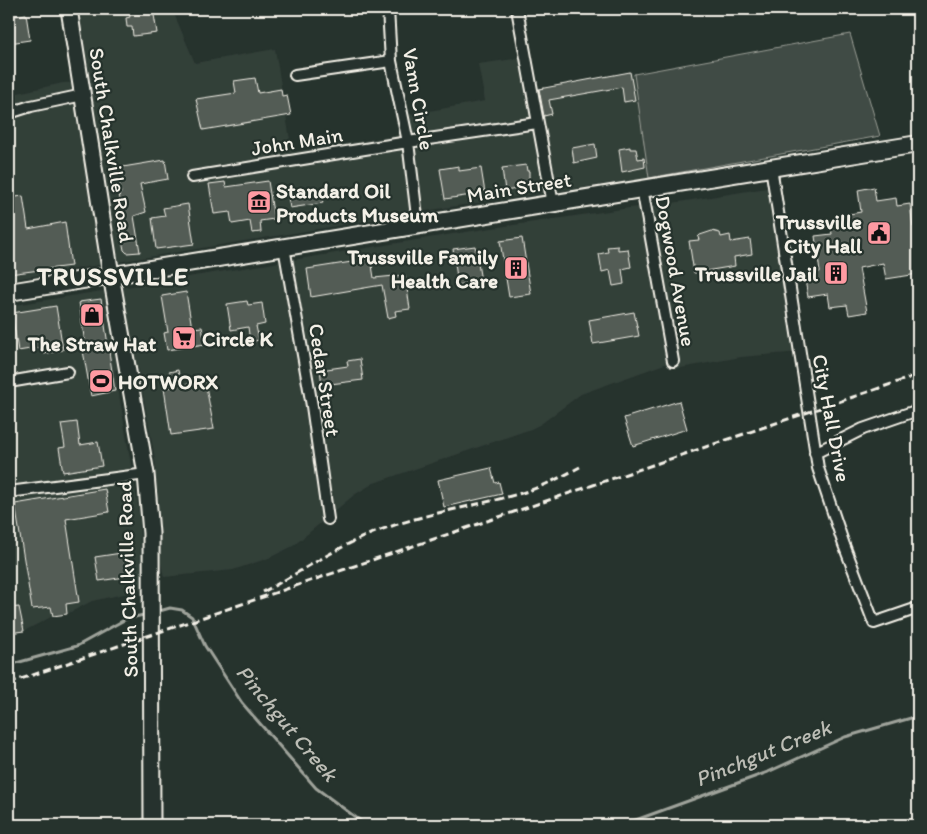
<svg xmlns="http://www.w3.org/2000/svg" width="927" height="834" viewBox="0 0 927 834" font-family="Itim,sans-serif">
<rect width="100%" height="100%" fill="#26332d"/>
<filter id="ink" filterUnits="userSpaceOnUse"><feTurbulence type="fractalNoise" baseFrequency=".02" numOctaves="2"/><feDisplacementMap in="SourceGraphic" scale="10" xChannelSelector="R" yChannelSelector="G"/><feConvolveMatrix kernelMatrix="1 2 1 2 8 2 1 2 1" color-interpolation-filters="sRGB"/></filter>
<g filter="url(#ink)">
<path fill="#333f39" d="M77,9H172L195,63L275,49L292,152L400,135L396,117L485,101L478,64L521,58L538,89L630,72L634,74L649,178L456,206L9,280V95L63,83L91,82Z
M773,187L800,352L741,357L675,369L673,361L581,394L541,424L531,429L374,483L354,495L293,546L269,558L233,570L164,577L160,559L155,459L138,368L115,370L139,512L142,590L92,601L67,614L53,616L24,631L9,633V306L459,233L629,208L660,205Z"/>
<path fill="#414b45" stroke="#9a9e96" d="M850,34L880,136L649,178L634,74Z"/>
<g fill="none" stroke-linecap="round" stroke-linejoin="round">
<path stroke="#9fa39b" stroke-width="3" d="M156,612L170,608L182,610L192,617L205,646L242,703L316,788L366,825
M9,665L77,646L126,619L148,614
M622,825L768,772L845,737L918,716"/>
</g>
<path fill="#525c55" stroke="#f4f1e8" d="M128,9H153L157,33L133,36L132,27H127L126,18L130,17Z
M26,14L30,40L9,43V17Z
M630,72L635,100L624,102L622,87L549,100L552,114L544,116L539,89Z
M255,78L258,93L281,89L282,96L287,95L291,115L203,130L196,99L236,93L234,81Z
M595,144L597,158L574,163L572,148Z
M630,147V149H636L638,159L644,158L645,167L622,172L619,149Z
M165,160L168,179L140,184L146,212L134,216L140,252L127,253L124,250L116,209L121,208L119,193H121L117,168Z
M526,165L527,171H529V187L505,191L502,168Z
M459,166V171L481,168L485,193L445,199L440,169Z
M268,181L274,219L260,221L261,232L252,233L250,221L232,224L230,212L214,214L209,184L225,182L226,187Z
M874,187L876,201L896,198L897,206L910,204L913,227L918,226V235L915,236L918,257V274L886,279L883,263L859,268L867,312L849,315L847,305L830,307L828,294L808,297L804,274L820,272L815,236L832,234L830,223L838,221V216L861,212L858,190Z
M321,192L323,203L290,208L288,197Z
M23,196L28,229L65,222L71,266L9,274V198Z
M188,204L194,244L156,249L152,218L165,216L163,208Z
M712,231L720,233L721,237L730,235L731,242L750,239L752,254L734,257L735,266L694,273L689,241L699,240L698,237L700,235Z
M522,238L531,294L509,297L500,241Z
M475,246L481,281L458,285L453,249Z
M618,246V250L628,249L631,267L622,269L624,284L613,286L610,270L602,272L599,254L608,252L607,247Z
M371,259L374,278L405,275L410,309L395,311L396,316L388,318L382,285L311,297L307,269Z
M186,292L192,328L202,327L205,344L167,350L164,333L168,332L162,296Z
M101,299L115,391L91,396L82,345L85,344L79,302Z
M247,301L248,305L262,303L265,324L256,326L259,340L250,342L248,327L231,330L227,304Z
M56,306L63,350L44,354L43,347L18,351L12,313Z
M634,312L639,336L593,344L589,320Z
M360,359L363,380L322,385L320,370L348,366L347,361Z
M178,370L181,385L205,381L214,429L171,435L164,388L172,387L169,372Z
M679,401L687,429L633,446L624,418Z
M77,422L80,445L98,442L102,466L63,472L59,448L65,447L61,424Z
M491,468L495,483L499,482L502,494L444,507L438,480Z
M105,489L109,512L66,519L79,602L66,604L67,614L53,616L51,607L32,609L15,504Z
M128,552L132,576L99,581L95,557Z
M19,607L24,631L9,633V608Z"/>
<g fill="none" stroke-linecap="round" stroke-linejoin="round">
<defs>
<path id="minor" d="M388,9L391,61L408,142L418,225
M517,9L553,204
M295,75L391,61
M9,113L31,106L83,95
M771,167L818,468L844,545L874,623L918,608
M192,177L408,142L537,123
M642,188L673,361
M284,247L312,406L328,519
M9,382L68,372
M815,453L863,429L918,410
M9,492L146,474"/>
<path id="secondary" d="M69,9L111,275L146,474L151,533L152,825"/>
<path id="primary" d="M9,292L918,144"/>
</defs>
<use href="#minor" stroke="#f4f1e8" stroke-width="14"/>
<use href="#secondary" stroke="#f4f1e8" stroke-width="19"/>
<use href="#primary" stroke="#f4f1e8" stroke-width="20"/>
<use href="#minor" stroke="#26332d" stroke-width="10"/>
<use href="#secondary" stroke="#26332d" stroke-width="15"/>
<use href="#primary" stroke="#26332d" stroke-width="16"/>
<path stroke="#f4f1e8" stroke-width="3" stroke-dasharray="8 4" stroke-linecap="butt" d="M263,592C306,569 345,541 392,526C436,511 483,505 528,491C546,485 563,476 580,467
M9,683L918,375"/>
</g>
</g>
<defs>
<symbol id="museum-square" viewBox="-11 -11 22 22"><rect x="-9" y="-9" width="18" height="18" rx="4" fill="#ff9aa2" stroke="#26332d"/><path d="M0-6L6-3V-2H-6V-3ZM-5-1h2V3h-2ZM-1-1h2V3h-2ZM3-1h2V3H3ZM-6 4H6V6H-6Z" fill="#111"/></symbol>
<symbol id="civic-square" viewBox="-11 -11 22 22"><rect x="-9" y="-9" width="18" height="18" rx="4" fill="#ff9aa2" stroke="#26332d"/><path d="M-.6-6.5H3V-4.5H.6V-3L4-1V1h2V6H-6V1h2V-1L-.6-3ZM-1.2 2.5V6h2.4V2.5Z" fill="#111"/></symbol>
<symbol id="building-square" viewBox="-11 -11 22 22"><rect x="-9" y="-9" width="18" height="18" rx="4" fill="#ff9aa2" stroke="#26332d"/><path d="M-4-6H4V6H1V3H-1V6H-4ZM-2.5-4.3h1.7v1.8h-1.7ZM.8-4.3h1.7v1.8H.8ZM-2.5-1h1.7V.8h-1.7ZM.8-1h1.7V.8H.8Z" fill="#111"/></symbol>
<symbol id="shop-square" viewBox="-11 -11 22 22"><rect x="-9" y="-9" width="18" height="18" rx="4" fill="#ff9aa2" stroke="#26332d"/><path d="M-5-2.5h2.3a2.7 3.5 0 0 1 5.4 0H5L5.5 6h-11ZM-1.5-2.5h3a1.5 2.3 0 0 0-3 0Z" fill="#111"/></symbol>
<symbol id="supermarket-square" viewBox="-11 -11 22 22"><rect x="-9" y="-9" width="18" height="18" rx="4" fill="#ff9aa2" stroke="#26332d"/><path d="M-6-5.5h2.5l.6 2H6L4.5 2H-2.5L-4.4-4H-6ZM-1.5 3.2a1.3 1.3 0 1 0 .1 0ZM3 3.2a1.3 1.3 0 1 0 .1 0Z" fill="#111"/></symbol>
<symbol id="stadium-square" viewBox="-11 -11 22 22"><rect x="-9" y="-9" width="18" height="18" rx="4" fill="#ff9aa2" stroke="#26332d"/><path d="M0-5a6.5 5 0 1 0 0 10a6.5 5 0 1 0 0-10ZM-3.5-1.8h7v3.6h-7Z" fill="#111"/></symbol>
</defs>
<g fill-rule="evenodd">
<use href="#museum-square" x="245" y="188" width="28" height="28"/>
<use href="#civic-square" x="865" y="219" width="28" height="28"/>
<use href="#building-square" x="502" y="254" width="28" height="28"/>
<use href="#building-square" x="822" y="259" width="28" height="28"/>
<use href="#shop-square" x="78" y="301" width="28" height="28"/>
<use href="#supermarket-square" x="170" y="324" width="28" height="28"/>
<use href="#stadium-square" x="87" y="367" width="28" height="28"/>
</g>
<g text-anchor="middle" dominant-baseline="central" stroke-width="4.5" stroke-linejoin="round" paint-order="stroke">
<g font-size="21" fill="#f4f1e8" stroke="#26332d">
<text transform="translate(419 99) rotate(80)">Vann Circle</text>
<text transform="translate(297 141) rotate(-9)">John Main</text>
<text transform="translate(112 145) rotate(81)">South Chalkville Road</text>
<text transform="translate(519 187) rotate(-9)">Main Street</text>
<text transform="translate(676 271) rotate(80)">Dogwood Avenue</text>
<text transform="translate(325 380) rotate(81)">Cedar Street</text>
<text transform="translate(832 418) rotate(79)">City Hall Drive</text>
<text transform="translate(127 579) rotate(-92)">South Chalkville Road</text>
</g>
<g font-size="21" font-weight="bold" fill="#f4f1e8" stroke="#26332d" text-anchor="start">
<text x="276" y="190">Standard Oil<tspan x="276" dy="24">Products Museum</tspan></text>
<text x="862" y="221" text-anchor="end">Trussville<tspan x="862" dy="24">City Hall</tspan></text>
<text x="498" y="256" text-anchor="end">Trussville Family<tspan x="498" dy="24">Health Care</tspan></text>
<text x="818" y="273" text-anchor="end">Trussville Jail</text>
<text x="202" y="338">Circle K</text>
<text x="92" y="343" text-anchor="middle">The Straw Hat</text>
<text x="118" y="381">HOTWORX</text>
</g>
<g font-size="22" font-style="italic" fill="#bcbdb5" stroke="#26332d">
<text transform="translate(287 723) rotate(50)">Pinchgut Creek</text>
<text transform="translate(763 753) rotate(-22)">Pinchgut Creek</text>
</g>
<g font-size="26" font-weight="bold" letter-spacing="1" fill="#f4f1e8" stroke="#26332d">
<text x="113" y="276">TRUSSVILLE</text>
</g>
</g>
<rect width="927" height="834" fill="none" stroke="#26332d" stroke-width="30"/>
<rect x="15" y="15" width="897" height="804" fill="none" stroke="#f4f1e8" stroke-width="2" filter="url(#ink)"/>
</svg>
